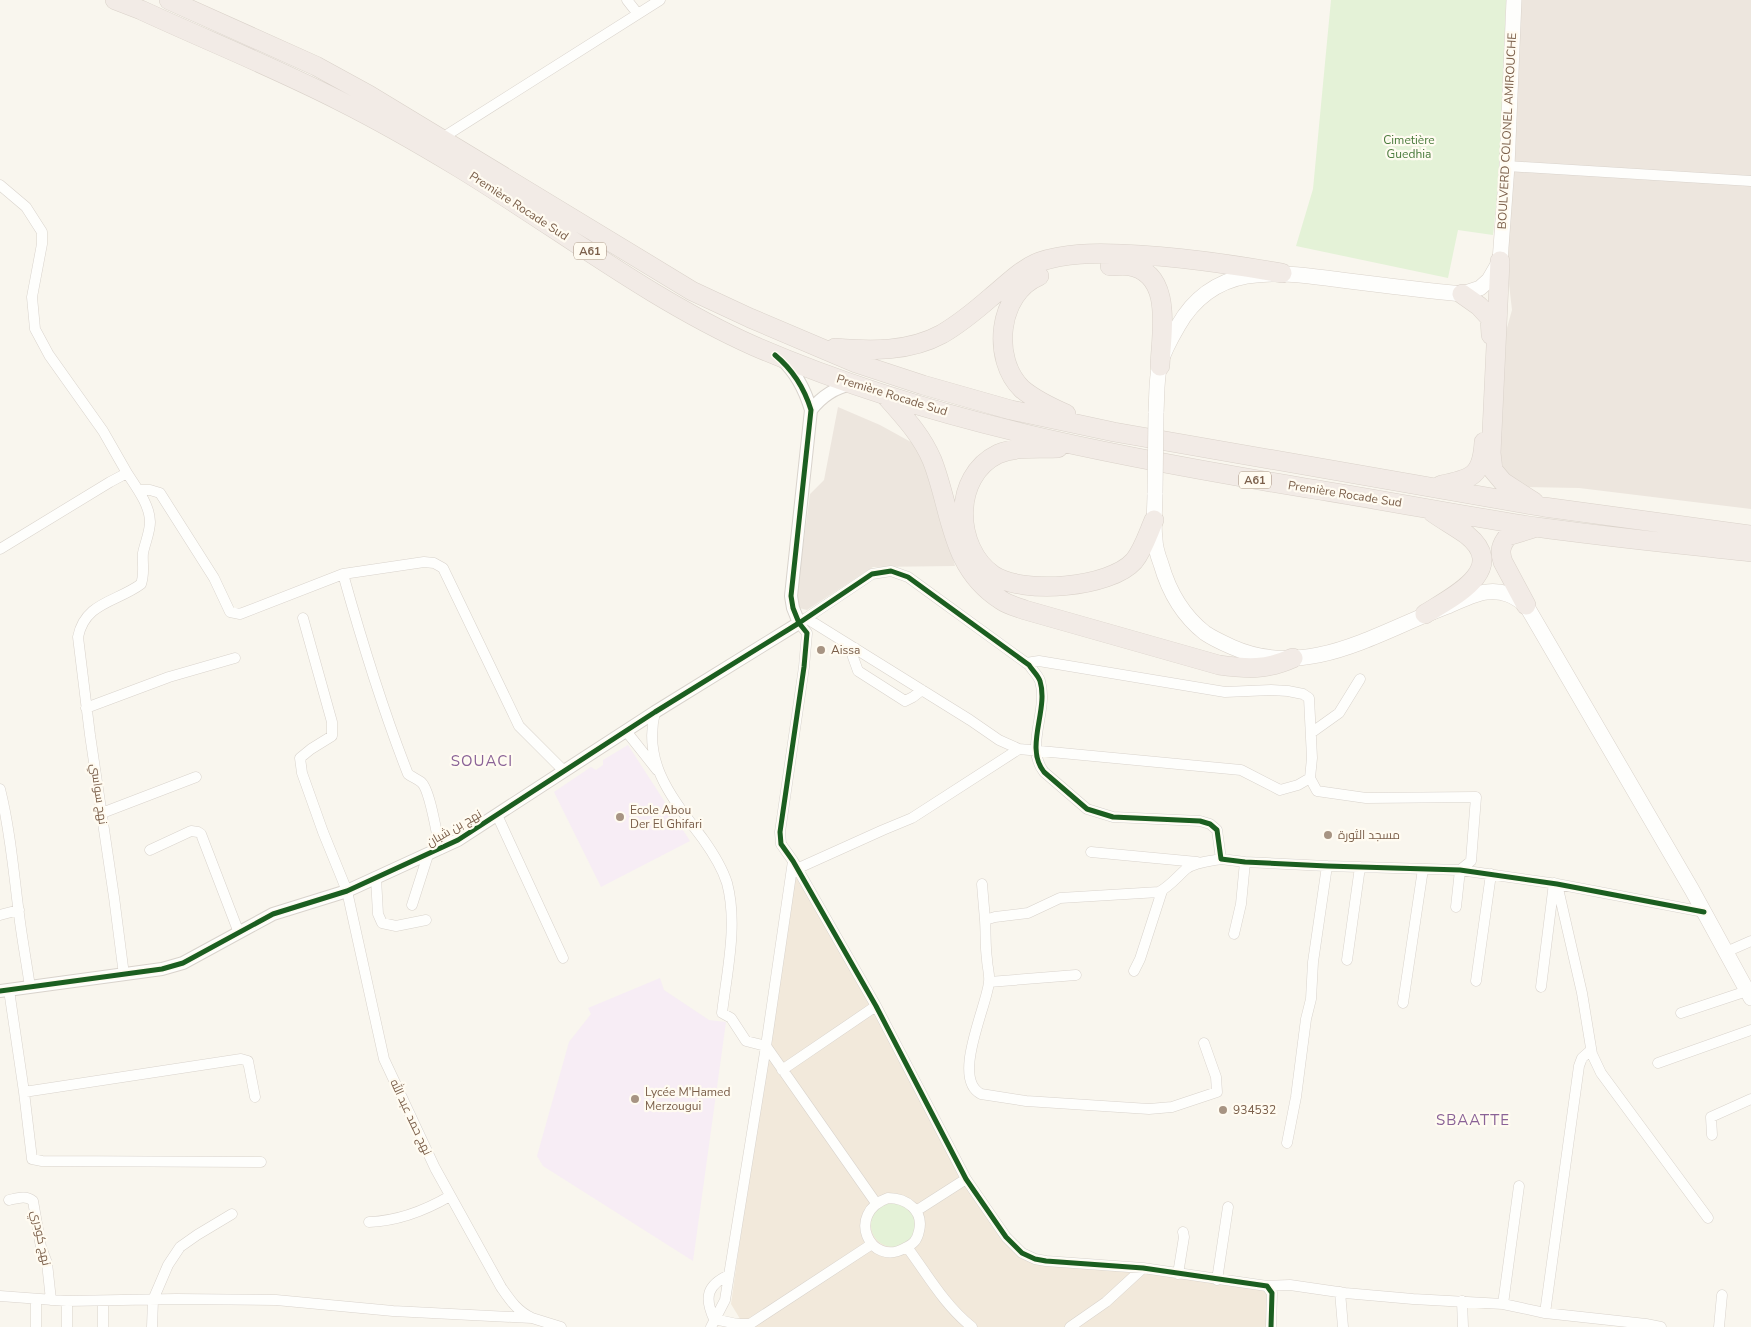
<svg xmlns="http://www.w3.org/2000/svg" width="1751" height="1327" viewBox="0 0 1751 1327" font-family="'Nunito Sans',Cairo,sans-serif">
<rect width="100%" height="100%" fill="#f9f6ee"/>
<path fill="#f2e9db" d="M793,861L966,1179L1025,1254L1267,1286L1271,1327H745L731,1304Z"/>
<path fill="#ede6de" d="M1521,0H1751V509L1579,488L1522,487L1503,468L1498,441L1503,342L1512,310L1508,275L1511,167Z
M838,407L880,425L920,447L955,566L873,567L807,610L795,607L810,494L824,480Z"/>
<path fill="#f7edf5" d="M628,745L690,841L601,887L554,792L591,767L596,770L603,765V760Z
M660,978L664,990L709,1020L726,1022L693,1261L543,1166L537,1156L569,1042L591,1014L588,1008Z"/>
<path fill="#e4f2d7" d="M1331,0H1506L1500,169L1493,235L1458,230L1448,278L1296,246L1313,189Z
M871 1225a22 22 0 1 1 44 0a22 22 0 1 1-44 0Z"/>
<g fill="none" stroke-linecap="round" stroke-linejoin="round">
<defs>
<path id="minor" d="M627,0L638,14
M442,138L660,0
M1507,166L1751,181
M0,185L26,207L42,232V244L32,297L35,329L49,355L103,431L127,473
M139,490H150L160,493L214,578L230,612L240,614L343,574L424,562L434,563L443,568L519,726L564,771
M0,549L110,482L127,473C136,487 150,505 150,522C150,532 145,543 143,553C142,563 145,573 141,584C117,602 85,602 78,637L90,735L114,897L124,975
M343,574C362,642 382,708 408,774C412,777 417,779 421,782C430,789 437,836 440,849
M303,618L332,722V736L311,749L300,758L302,773L323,832L347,891L384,1059L435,1168L501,1287C510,1300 517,1311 532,1318
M806,618L970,720L999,740L1019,749L1241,770L1280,790L1298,785L1310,778L1312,758L1309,698L1303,694L1288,691L1271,690L1225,692L1039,661L1026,663
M855,648L853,657L858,671L905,701L913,697L922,690
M86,708L169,677L235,658
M655,712C642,765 674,800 703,839C713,853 722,867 727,883C738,924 727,971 722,1013L731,1018L746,1041L766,1046L876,1203
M626,731L657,770
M1311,733L1339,713L1360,679
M1310,778L1317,791L1366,798L1476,797L1471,861L1460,870L1456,907
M0,789C11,833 14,878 20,922C23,944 27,966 30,987
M102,813L196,777
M497,815L563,958
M150,850L191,831L198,832L201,834L239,933
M1091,852L1197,862
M792,871L883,830L912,818L1019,749
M376,878L378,914L382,923L396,926L426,920
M982,884L985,920
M1557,884L1582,993L1592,1054L1601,1073L1708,1218
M412,905L428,855
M0,915L19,910
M1234,934L1241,904L1245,862
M1726,952L1751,941
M1347,960L1360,867
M1134,971L1140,959L1162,891
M1476,981L1491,874
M989,982L1076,975
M1541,987L1554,883
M9,990L24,1092L32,1159L42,1161L261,1162
M1403,1003L1423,869
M1681,1013L1747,991
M1204,1043L1216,1077L1217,1092L1172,1107L1149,1109L1026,1101L981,1094C951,1079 987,1006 989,982C990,974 987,966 987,959C985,946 986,933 985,920L995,917L1028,913L1060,898L1159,892C1170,886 1177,877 1186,869C1195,862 1210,861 1221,859
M1658,1063L1751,1030
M782,1070L876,1006
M24,1092L241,1059L248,1061L255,1097
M1712,1135L1711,1117L1751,1099
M1287,1143L1296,1097L1306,1019L1311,999L1313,962L1327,866
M888,1198C907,1198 924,1211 919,1231C917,1241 913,1244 905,1248C870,1268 845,1213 888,1198Z
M9,1200C18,1198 26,1195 33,1201L41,1247L47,1263L51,1300
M916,1211L966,1179
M369,1222C397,1221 426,1210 450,1196
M907,1247C927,1274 945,1306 972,1327
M1178,1274L1184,1237L1183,1232
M729,1275C707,1285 704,1297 714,1319L737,1324H750L872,1244
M1217,1280L1228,1207
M1267,1286L1290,1285L1345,1293L1413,1299L1503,1304L1545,1313L1646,1324L1661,1327
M1340,1292L1343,1327
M0,1296L67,1301L176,1299L276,1300L393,1311L532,1318L561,1327
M67,1301V1327
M1462,1301L1463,1327
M1503,1304L1519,1186
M1545,1313L1579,1066L1582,1058L1591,1050
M36,1327V1299
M103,1327V1301
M152,1327L153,1300L168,1265L180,1247L197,1235L232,1214
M711,1327L725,1300L766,1046L793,861
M1070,1327L1106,1302L1143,1268
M1271,1327L1272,1293L1267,1286L1143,1268L1046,1261L1035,1259L1022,1253L1006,1237L966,1179L876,1006L793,861L781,844L780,832L804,667L807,633L799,623L872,574L891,571L908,577L1029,665C1032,670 1038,675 1040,681C1049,710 1024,747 1044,772L1087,809L1113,817L1200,821L1210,824L1217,830L1221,859L1245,862L1327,866L1460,870L1557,884L1704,912
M1719,1327L1722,1295"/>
<path id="tertiary" d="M811,410C822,396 834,388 852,384
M0,991L162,969L183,963L273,914L347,891L458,840L655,712L799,623L793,608L791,596L811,410C805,390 797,373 781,359"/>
<path id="secondary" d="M1156,413C1157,397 1156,379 1160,364C1164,350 1171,338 1178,326C1215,261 1278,272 1341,280C1381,285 1422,290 1462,294L1480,288L1489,280L1500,261L1507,166L1514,0
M1155,493C1155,508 1153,524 1155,539C1155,547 1158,556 1161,564C1169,592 1182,615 1205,633C1214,639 1223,643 1232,647C1308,681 1379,631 1448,606C1460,601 1475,593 1487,592C1503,590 1514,596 1526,605L1692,890L1751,998"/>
<path id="motorway" d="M115,0L141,10C206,40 273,67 338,100C378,120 420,144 458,167C557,227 649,299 754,346C929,422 1119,457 1306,488C1383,500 1459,515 1536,527C1607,537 1680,544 1751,552
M169,0L316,66L369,95L692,291L750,318L856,363L923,385L1011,410L1114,432L1544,507L1751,535
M1500,261L1491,453L1493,470L1503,482L1534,502
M1110,266C1116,266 1123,265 1129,266C1174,273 1161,334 1160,366
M1039,276C998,293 991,359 1022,389C1035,400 1050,407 1066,414
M1462,294L1479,306L1490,318L1491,335
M835,348C871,351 909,352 942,334C959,324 975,311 990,298C1005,286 1021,269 1039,262C1066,253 1093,253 1121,254C1176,256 1228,264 1282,273
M885,395C903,416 921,434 932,460C952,510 949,567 1001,600C1008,605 1017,607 1025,610L1219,665C1248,669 1266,670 1293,658
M1058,448C1038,449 1017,446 998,454C952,476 954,548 993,575C1023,595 1110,588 1134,561C1143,550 1148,534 1154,520
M1441,485C1472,479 1482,476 1484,442
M1526,605L1503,562C1499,551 1501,545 1508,536L1534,528
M1425,614C1450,598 1510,570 1467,535C1456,527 1443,520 1432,512"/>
</defs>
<use href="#minor" stroke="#d9d3cc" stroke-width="11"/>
<use href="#tertiary" stroke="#d9d3cc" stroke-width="14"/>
<use href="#secondary" stroke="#dad3cb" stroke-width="16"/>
<use href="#motorway" stroke="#dad2ca" stroke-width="20"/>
<use href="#minor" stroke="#fefefc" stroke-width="10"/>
<use href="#tertiary" stroke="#fefefc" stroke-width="12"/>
<use href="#secondary" stroke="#fefefc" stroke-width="15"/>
<use href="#motorway" stroke="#f2ebe6" stroke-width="19"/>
<defs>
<path id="secondary-bridge" d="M1155,493L1156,413"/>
</defs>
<use href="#secondary-bridge" stroke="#dad3cb" stroke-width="16" stroke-linecap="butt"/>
<use href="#secondary-bridge" stroke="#fefefc" stroke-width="15"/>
<defs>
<path id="cycleway" d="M0,991L162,969L183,963L273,914L347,891L458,840L655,712L799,623L793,608L791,596L811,410C804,387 793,370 775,355
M1271,1327L1272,1293L1267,1286L1143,1268L1046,1261L1035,1259L1022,1253L1006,1237L966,1179L876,1006L793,861L781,844L780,832L804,667L807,633L799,623L872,574L891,571L908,577L1029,665C1032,670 1038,675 1040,681C1049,710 1024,747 1044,772L1087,809L1113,817L1200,821L1210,824L1217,830L1221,859L1245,862L1327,866L1460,870L1557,884L1704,912"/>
</defs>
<use href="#cycleway" stroke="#fffbf1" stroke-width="8"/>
<use href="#cycleway" stroke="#1b5e20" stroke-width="5"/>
</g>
<g fill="#a79483" stroke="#fffbf1" stroke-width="2">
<circle cx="821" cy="650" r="5"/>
<circle cx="620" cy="817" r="5"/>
<circle cx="1328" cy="835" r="5"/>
<circle cx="635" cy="1099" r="5"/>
<circle cx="1223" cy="1110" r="5"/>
</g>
<g text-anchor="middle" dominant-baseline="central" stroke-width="4.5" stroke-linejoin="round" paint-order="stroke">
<g fill="#fffbf1" stroke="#a38e7c" stroke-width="1">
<rect x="574" y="242.5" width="32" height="17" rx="4"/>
<rect x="1239" y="471.5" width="32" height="17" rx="4"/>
</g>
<g font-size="11" font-weight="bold" fill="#7b5f4a">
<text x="590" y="251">A61</text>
<text x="1255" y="480">A61</text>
</g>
<g font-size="12" fill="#7b5f4a" stroke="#fffbf1">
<text transform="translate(1507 131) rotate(-87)">BOULVERD COLONEL AMIROUCHE</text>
<text transform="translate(519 206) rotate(33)">Première Rocade Sud</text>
<text transform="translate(892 395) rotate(17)">Première Rocade Sud</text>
<text transform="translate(1345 494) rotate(9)">Première Rocade Sud</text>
<text transform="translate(99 794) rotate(82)">نهج سواسي</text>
<text transform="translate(454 828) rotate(-30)">نهج بن شبان</text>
<text transform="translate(411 1117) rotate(65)">نهج حمد عبد الله</text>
<text transform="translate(41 1238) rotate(78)">نهج كودري</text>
</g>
<g font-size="12" fill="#4b7b3d" stroke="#fffbf1">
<text x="1409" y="140">Cimetière<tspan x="1409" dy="14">Guedhia</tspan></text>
</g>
<g font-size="12" fill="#7b5f4a" stroke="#fffbf1" text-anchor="start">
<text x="831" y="650">Aissa</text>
<text x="630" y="810">Ecole Abou<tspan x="630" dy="14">Der El Ghifari</tspan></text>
<text x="1338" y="835">مسجد الثورة</text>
<text x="645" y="1092">Lycée M'Hamed<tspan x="645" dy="14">Merzougui</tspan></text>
<text x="1233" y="1110">934532</text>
</g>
<g font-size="15" letter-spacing="1" fill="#8a6297" stroke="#fffbf1">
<text x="482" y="761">SOUACI</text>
<text x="1473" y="1120">SBAATTE</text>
</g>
</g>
</svg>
